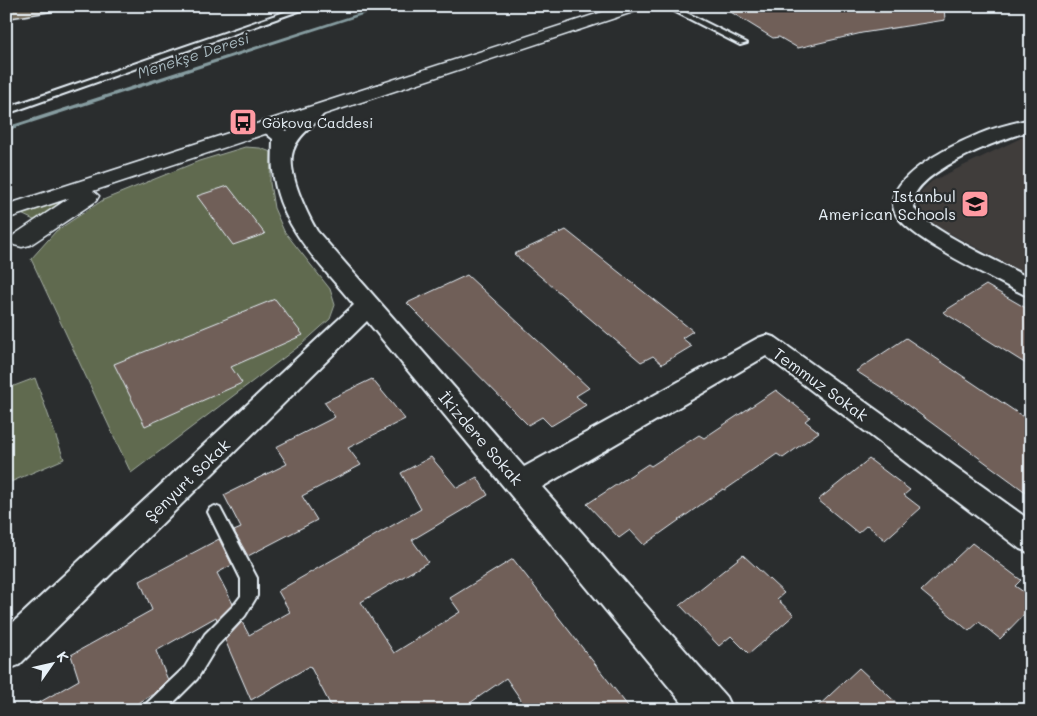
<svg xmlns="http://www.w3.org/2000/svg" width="1037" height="716" viewBox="0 0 1037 716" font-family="Mali,sans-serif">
<rect width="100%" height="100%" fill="#2a2d2e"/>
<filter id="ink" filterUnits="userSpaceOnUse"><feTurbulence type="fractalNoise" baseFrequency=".02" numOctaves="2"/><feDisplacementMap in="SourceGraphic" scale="10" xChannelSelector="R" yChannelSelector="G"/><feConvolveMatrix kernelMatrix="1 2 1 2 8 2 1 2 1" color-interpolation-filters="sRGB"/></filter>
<g filter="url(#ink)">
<path fill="#3f3c3b" d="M1031,133V277L940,228L927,219L921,209L918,200L922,190L932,181Z"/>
<path fill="#616a50" stroke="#a4aea4" d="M245,147L260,148L271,152L270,183L274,208L284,231L330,289L335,305L330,319L302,344L131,473L31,259L56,231L103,200L199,161Z
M96,187L38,222L17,212Z
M35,378L64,459L6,484V389Z"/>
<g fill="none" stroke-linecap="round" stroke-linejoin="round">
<path fill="#869ca0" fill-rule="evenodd" d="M382,6H390L6,131V127Z"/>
</g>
<path fill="#705e58" stroke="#e8f1f8" d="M721,6H944L945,20L862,33L798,48L779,37L773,38Z
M228,186L265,234L233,245L197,196Z
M566,230L693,331L682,338L692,346L662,364L653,356L641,362L514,254Z
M467,275L589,388L576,396L586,405L551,426L542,417L528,425L407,303Z
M986,285L1031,311V367L943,312Z
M275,299L303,335L231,367L242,383L145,426L114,364Z
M906,338L1031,422V496L895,396L856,371Z
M372,379L405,419L348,448L361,465L302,496L317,520L248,556L234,531L241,528L224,495L287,464L276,447L335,417L324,402Z
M776,390L810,417L805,421L819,432L783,458L777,454L725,490L723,489L644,545L630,530L619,538L587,504L648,464L651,466L699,435L704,438Z
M431,457L457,488L477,477L488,495L412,540L428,562L361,602L394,653L460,612L450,598L513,559L631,710H528L506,678L460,710H333L310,666L251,700L225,640L242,622L249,635L290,612L278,591L421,509L401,473Z
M869,459L910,490L904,495L921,508L885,540L867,525L858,533L818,500Z
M219,539L232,565L217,573L233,604L217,620L216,617L156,651L168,680L155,693L127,710H26L79,680L71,655L152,610L140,581Z
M972,543L1021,580L1015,586L1031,597V607L1000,639L979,622L969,631L921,591Z
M743,555L784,593L777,599L794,615L749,654L731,636L719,646L680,605Z
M859,668L904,710H814Z"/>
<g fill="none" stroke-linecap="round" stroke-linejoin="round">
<defs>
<path id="service" d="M302,6H313L6,114V108Z
M664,6H673L747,43L740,45Z
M215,506L220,508L257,578V596L245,616L217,646L197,679L166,710H143L146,704L185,667L205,634L234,605L241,596V579L208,512L210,508Z"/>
<path id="minor" d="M316,107L322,108L325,112C316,125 298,134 293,151C286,171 307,214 317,231L524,467L758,338L767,335L776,338L1031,521V553L1020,549L766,356L542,487L726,697L732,710H688L367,321L19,665L6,670V629L354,305C321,265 278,225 273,170C272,160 273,149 273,139L258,127L260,123L267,121L287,131C294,121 303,110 316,107Z
M1031,119V131C1008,136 894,178 916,211C929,230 1007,266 1031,279V297L1023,294C993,278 915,242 897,216C874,181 955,144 979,134C996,127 1013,123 1031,119Z"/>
<path id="tertiary" d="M621,6H645L642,9L93,191L99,196L96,201L30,245L22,247L14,245L10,240L14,235L69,198L6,219V205Z"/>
<path id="primary" d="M19,6H59L56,9L51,11L6,18V8Z"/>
</defs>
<use href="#service" stroke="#e8f1f8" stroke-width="4"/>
<use href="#minor" stroke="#e8f1f8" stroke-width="4"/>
<use href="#tertiary" stroke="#e8f1f8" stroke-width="3"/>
<use href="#primary" stroke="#e8f1f8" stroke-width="3"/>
<use href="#service" fill="#2a2d2e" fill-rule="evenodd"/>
<use href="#minor" fill="#2a2d2e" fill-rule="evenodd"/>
<use href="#tertiary" fill="#2a2d2e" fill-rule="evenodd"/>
<use href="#primary" fill="#736b5a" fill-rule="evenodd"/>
</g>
</g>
<defs>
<symbol id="bus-square" viewBox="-11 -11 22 22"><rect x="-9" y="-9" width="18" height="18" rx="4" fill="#ff9aa2" stroke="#2a2d2e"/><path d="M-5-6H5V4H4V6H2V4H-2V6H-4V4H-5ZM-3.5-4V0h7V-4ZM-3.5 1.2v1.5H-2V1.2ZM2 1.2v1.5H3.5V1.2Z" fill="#111"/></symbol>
<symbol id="school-square" viewBox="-11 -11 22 22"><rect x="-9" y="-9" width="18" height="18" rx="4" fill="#ff9aa2" stroke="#2a2d2e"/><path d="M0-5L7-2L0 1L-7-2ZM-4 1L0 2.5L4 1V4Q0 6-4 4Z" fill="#111"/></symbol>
</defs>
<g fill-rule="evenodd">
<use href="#bus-square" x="227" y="106" width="32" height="32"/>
<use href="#school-square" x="959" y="188" width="32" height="32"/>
</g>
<g text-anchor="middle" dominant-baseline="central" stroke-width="4.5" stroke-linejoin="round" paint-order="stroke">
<g font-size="14" fill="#e8f1f8" stroke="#2a2d2e" text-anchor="start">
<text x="262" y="122">Gökova Caddesi</text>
</g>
<g font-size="15" font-style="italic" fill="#a7b8be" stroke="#2a2d2e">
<text transform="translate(193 55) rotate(-18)">Menekşe Deresi</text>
</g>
<g font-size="16" fill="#e8f1f8" stroke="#2a2d2e" text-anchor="end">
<text x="956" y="195">Istanbul<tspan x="956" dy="18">American Schools</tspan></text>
</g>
<g font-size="16" fill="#e8f1f8" stroke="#2a2d2e">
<text transform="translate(821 384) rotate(36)">Temmuz Sokak</text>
<text transform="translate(481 438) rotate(49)">İkizdere Sokak</text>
<text transform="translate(187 480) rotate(-44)">Şenyurt Sokak</text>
</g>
</g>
<rect width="1037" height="716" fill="none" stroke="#2a2d2e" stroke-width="25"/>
<rect x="12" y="12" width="1012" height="691" fill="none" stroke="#e8f1f8" stroke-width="2" filter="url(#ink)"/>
<g transform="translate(52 664) rotate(56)" stroke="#2a2d2e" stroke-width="4" paint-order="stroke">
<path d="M0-4L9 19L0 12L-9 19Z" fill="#e8f1f8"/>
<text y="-8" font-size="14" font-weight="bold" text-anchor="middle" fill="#e8f1f8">K</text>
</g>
</svg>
